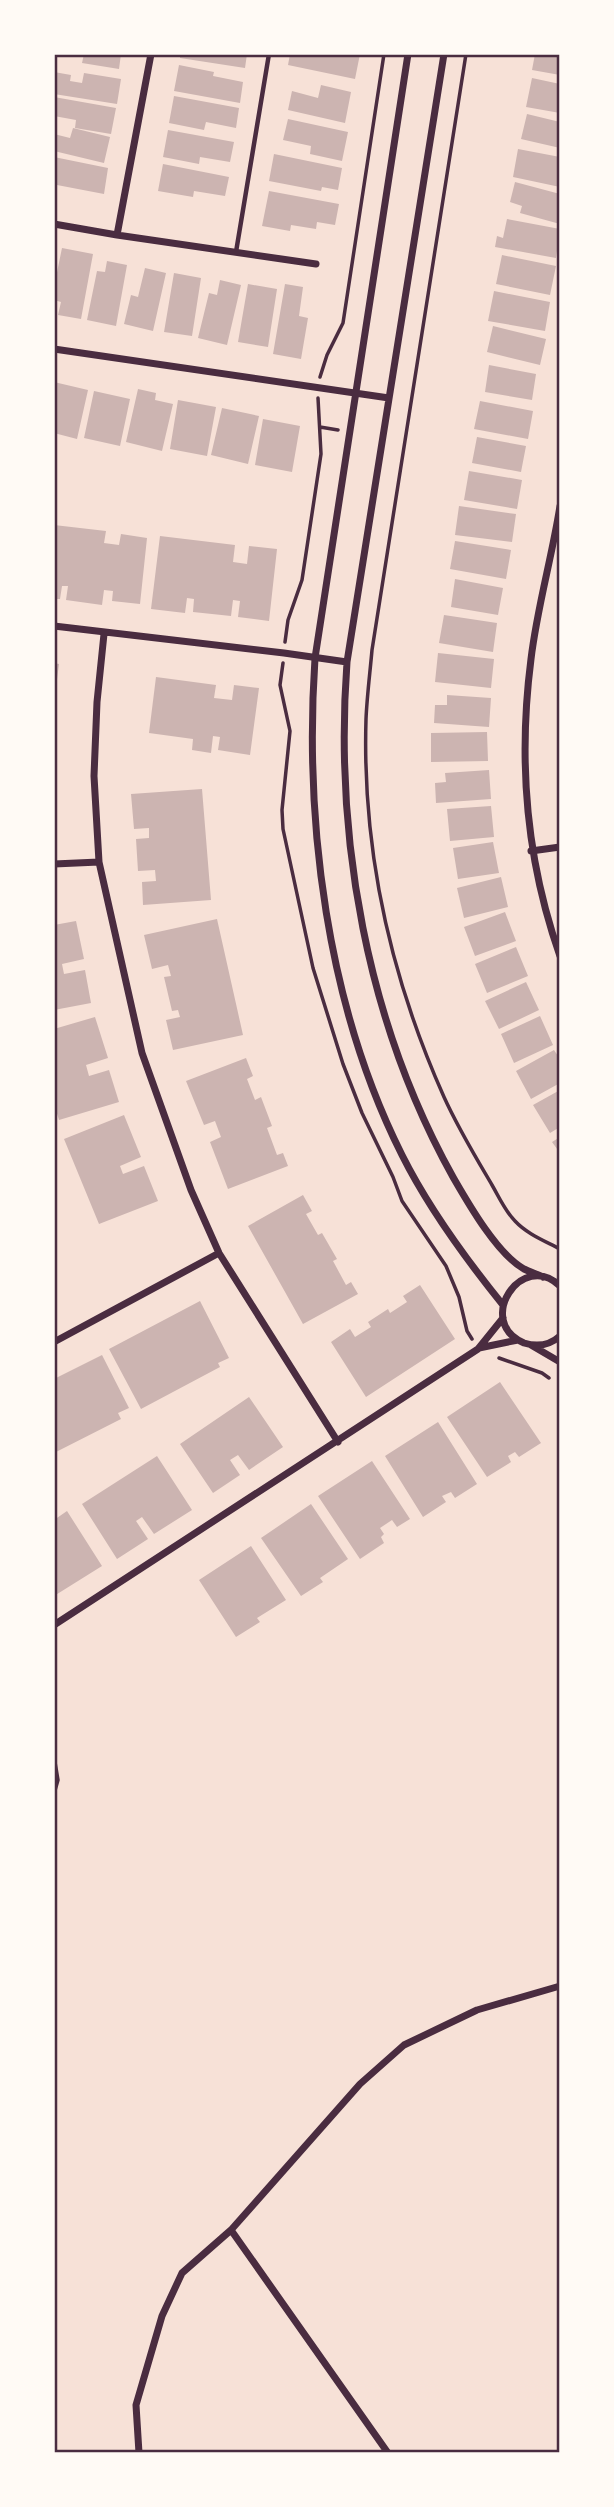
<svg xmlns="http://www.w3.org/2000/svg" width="614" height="2507" viewBox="0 0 614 2507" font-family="'Archivo Narrow',sans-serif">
<rect width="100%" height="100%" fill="#f7e1d7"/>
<path fill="#ccb4b1" d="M84,54H121L119,69L82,63Z
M180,54H247L245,68L180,58Z
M290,54H360L355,79L288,65Z
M535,54H560V75L532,70Z
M179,65L214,72L213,76L243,82L240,103L174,91Z
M54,72L71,75L70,81L82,83L84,73L121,79L117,104L54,94Z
M532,78L560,84V113L526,107Z
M321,85L351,92L345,123L288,110L292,91L318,98Z
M174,96L239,108L236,128L206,122L204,130L169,123Z
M54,97L116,108L111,134L75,128L76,120L54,116Z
M527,114L560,122V148L521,139Z
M288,119L348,132L342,161L310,154L311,146L283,140Z
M73,128L110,137L104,163L54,151V134L70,138Z
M168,130L234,142L230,162L200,157L199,164L163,157Z
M518,149L560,157V187L513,177Z
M274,154L342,168L338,190L322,187L321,191L269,181Z
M54,157L108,168L104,194L57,185L54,192Z
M163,164L229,177L225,196L194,191L193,197L158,191Z
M515,182L560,194V224L520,213L522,206L510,202Z
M269,191L339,204L335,225L317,222L316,229L291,225L290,231L262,226Z
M507,219L560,229L556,258L495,247L497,236L503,238Z
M62,248L93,254L81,319L58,315L61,302L54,300V287Z
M502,255L556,266L550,295L496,284Z
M107,261L127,265L116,326L87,320L97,271L105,272Z
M145,268L166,273L153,331L124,324L131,295L138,297Z
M174,273L201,278L192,336L164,332Z
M220,280L241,285L227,345L198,338L209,293L217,295Z
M248,284L277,289L268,347L238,342Z
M285,284L303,287L299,316L308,318L301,359L273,354Z
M494,291L550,302L545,331L488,321Z
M493,326L546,339L540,365L487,352Z
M489,365L536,374L532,400L485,392Z
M54,382L88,390L77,439L54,433Z
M138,389L156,393L155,400L173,404L162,451L126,442Z
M94,391L130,399L120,446L84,438Z
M178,400L216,407L207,456L170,449Z
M480,401L533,411L528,439L474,429Z
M222,408L259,416L248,464L211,455Z
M263,419L300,426L292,472L255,465Z
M477,437L526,446L521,472L472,463Z
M469,471L522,480L517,509L464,500Z
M459,506L516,514L512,542L455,535Z
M54,525L106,531L104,543L119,545L121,534L147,538L140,604L112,601L113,591L104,590L102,605L66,600L68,586H62L60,599H54Z
M160,536L235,545L233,562L247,564L249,546L277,549L269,621L238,617L240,601L233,600L231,616L193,612L194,599L187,598L185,613L151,609Z
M455,541L511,550L506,579L450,569Z
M455,579L503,588L498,615L451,607Z
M444,615L497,623L493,652L439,643Z
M438,653L494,659L491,688L435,682Z
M54,663L59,664L56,687H54Z
M156,677L216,685L214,698L232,700L234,685L259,688L250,755L218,750L220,737L213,736L211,753L192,750L193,739L149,733Z
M447,695L491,698L489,727L434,723L435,705H447Z
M487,732L488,761L431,762V733Z
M489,770L491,799L436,803L435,783L446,782L445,773Z
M202,789L211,900L143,905L142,882L156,881L155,870L138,871L136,839L149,838V828L134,829L131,794Z
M491,806L494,837L450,841L447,809Z
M493,842L499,873L458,879L453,848Z
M501,877L508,907L464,918L457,888Z
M505,912L516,941L475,956L464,927Z
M217,919L243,1035L173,1050L166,1020L180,1017L178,1010L172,1011L164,977L171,976L168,965L152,969L144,935Z
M76,921L84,959L62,964L64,974L85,970L91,1003L54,1010V925Z
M516,947L528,976L487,993L475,964Z
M526,982L539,1010L499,1029L485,1001Z
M540,1016L553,1045L514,1063L501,1034Z
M95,1017L108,1058L86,1065L89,1076L109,1070L119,1102L59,1120L54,1104V1029Z
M554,1050L560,1059V1083L531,1099L516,1071Z
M246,1058L253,1076L247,1079L255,1100L261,1097L272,1126L267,1128L277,1155L283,1153L288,1166L228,1189L210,1142L221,1137L215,1121L204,1125L186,1081Z
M560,1090V1127L550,1133L533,1105Z
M124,1115L141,1157L120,1166L123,1174L144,1166L158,1201L99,1224L64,1139Z
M560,1137V1153L552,1142Z
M303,1195L312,1211L306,1214L318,1235L322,1233L337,1259L333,1261L346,1285L351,1282L358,1294L303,1324L248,1226Z
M420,1285L455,1339L366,1397L331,1342L350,1329L355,1337L371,1327L368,1322L388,1309L390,1313L407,1302L403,1296Z
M200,1301L229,1358L218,1363L220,1367L141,1409L109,1349Z
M102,1355L129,1408L118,1413L121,1419L54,1453V1379Z
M500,1382L541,1443L519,1457L515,1452L508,1456L511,1462L487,1477L447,1417Z
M249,1397L283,1447L249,1470L238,1455L230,1460L240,1475L213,1493L180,1444Z
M438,1422L477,1484L455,1498L451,1492L442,1496L446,1502L423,1517L385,1456Z
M157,1456L192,1510L154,1534L142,1517L136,1521L148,1539L117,1559L82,1504Z
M372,1461L410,1519L397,1527L392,1520L380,1528L384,1534L381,1537L384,1543L360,1559L318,1496Z
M311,1504L348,1559L320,1578L323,1582L301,1596L261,1538Z
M67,1511L102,1566L54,1596V1520Z
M251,1546L286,1600L257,1618L260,1622L236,1637L199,1580Z"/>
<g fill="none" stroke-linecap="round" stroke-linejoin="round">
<path stroke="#4a2c40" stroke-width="3.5" d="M466,54L372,650C370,673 367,696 366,719C362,852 390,976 444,1097C458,1128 475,1156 492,1185C499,1197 505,1211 515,1221C527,1234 545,1241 560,1249
M320,377L327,355L343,323L384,54
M320,427L338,430
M285,642L288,620L302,580L321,454L318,398
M283,663L280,685L290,731L282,810L283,829L313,968L343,1064L362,1113L393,1177L402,1201L446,1266L459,1297L467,1331L472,1339
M499,1358L542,1373L549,1378
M54,1756L58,1780L54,1794"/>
<path stroke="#4a2c40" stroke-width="4.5" d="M236,252L269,54"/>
<path stroke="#4a2c40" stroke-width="7" d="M408,54L315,658C304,823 327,1006 402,1155C429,1209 465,1258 503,1305
M444,54L347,662C334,838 367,1023 453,1177C468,1203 497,1254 524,1269C530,1272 537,1274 543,1277
M54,224L117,235L316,264
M117,235L151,54
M54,349L389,398
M560,506C552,557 537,608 531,659C518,760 526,860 560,956
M54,626L284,653L347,662
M104,634L97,702L94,776L99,862L142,1053L191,1190L219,1253L338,1442
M531,851L560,847
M54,864L99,862
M560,1286C522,1249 474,1322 524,1343C537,1347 550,1345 560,1336
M54,1342L219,1253
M531,1345L560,1362
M479,1348L518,1340
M54,1625L478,1349L503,1318
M231,2230L388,2453
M139,2453L136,2405L162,2316L182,2273L231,2230L360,2084L404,2045L477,2010L560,1986"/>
</g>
<rect width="614" height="2507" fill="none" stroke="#fffaf5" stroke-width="112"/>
<rect x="56" y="56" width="502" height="2395" fill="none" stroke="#4a2c40" stroke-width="2.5"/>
</svg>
